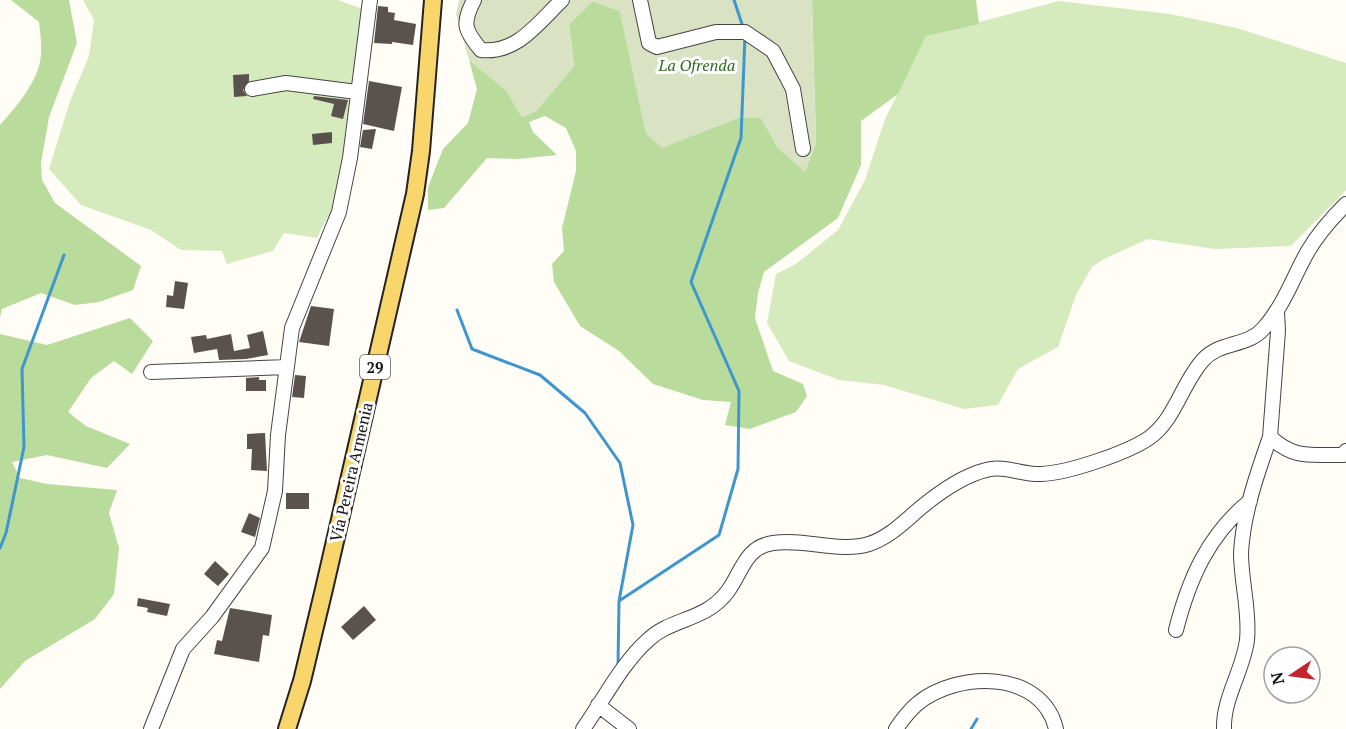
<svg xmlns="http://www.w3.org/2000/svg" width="1346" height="729" viewBox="0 0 1346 729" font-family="'PT Serif',serif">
<rect width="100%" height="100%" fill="#fffdf5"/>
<path fill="#d5ebbd" d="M83,0H338L363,9L335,219L327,218L317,238L284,233L273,251L227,264L222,251L181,250L151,230L81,205L49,169L70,101L89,56L94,20Z
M1059,1L1170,14L1237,28L1346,63V190L1291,246L1215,249L1148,239L1104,259L1092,267L1076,295L1058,347L1018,369L998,405L964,409L884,385L839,380L789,361L767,323L776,274L796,264L838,230L865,180L885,119L926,36Z"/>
<path fill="#b9dc9c" d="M11,0H69L77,43L49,117L41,163L42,180L55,203L141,266L133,290L99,302L75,305L41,293L2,309L0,317V125C16,107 39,81 41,55C42,45 40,33 39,22Z
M812,0H976L979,24L926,36L898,94L861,121V165L838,218L764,272L758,293L755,318L773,371L803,384L807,396L796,412L750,429L725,425L731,402L703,400L653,384L619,351L580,326L554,282L552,264L564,251L562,228L576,171V151L566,128L545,116L529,122L533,132L557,155L518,159L487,158L444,208L428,210V187L443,149L468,123L477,89L469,60L506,90L522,117L536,111L574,66L569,24L593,1L620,11L646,133L662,147L738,118H761L778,148L805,171L816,143Z
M130,318L153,341L132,374L114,361L91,378L68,412L86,426L130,444L107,468L47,455L12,462L20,478L47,484L117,490L109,513L119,548L114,594L95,619L25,661L0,689V334L47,345Z"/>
<path fill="#d9e3c4" d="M459,0H812L816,143L805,172L778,148L761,118H738L662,148L646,134L620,11L593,1L569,24L574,66L536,111L522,117L506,90L469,60L456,14Z"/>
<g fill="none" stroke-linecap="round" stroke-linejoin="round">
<path stroke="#3f96cf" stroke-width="3" d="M734,0L743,27
M457,310L472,349L540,375L585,413L620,463L633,525L619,601L618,666
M0,548L6,533L24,447L22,369L64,255
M619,601L719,535L738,469L739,391L691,282L741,138L745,36
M971,729L977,719"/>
</g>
<path fill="#5a524d" d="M378,6L388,7V12L395,13L394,20L416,24L413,45L392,42V44L374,43Z
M249,74V81L243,90L247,96L234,97L233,75Z
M369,81L402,87L394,131L363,124Z
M314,96L348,100L343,119L331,116L334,104L313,99Z
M376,129L372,149L360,147L363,130Z
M332,132V143L313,145L312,134Z
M175,281L188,283L184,309L166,307L167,295L173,296Z
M311,306L334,309L329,346L299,342Z
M263,331L268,355L246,359L219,360L217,349L194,353L191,337L206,335L207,339L231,334L234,351L250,348L247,335Z
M295,375L306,376L304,398L292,397Z
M259,377V380H266V391H246V378Z
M265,433L267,471L251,470L252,449H247V434Z
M286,493H309V509H286Z
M249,513L260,518L255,537L241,532Z
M215,561L229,574L218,586L204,574Z
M138,598L170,604L167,616L147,612L148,608L137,606Z
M364,606L376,620L353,640L341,627Z
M230,608L272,615L269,636L263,635L259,662L214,654L217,640L222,641Z"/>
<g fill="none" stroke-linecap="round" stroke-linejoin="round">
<defs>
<path id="minor" d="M474,0C462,23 464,30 481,50C517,54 538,23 562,0
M640,0L649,43L657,47L716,32H745L773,51L793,89L803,149
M252,89L286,83L357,92
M1277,312L1278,331L1270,437C1295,460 1311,454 1343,455L1346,451
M151,372L287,367
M1176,630C1189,579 1208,535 1250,501
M598,705L629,729
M151,729L183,649L212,617L262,548L275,491L278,435L292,328L339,212L350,158L370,0
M583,729C603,701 622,663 648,640C672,617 705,622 728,591C742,572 745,547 773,543C804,538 839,553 869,544C888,538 903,523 918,510C937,494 962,476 986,470C1004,465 1023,475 1041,474C1068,473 1127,453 1149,438C1175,420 1182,383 1203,360C1220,341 1247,347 1263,329C1284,306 1293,277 1308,251C1318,234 1332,218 1346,204
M896,729C902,720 909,711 917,704C956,671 1042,669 1056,729
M1224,729C1223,698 1243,671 1247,640C1250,611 1241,582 1241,553C1243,514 1257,474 1270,437"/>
<path id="major" d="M287,729L302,681L324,589L415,194L421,151L433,0"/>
</defs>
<use href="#minor" stroke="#444" stroke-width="16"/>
<use href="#major" stroke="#222" stroke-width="20"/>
<use href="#minor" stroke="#fff" stroke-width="14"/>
<use href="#major" stroke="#f9d66b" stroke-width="16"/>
</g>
<g text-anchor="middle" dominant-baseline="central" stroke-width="6" stroke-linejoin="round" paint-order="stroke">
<rect fill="#fff" stroke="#585858" stroke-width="1.5" x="360" y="355" width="30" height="24" rx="4.5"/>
<g font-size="15" font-weight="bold" fill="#111">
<text x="375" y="367">29</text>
</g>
<g font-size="16" font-style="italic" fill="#2f6b1f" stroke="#fff">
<text x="697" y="65">La Ofrenda</text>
</g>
<g font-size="16" fill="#111" stroke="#fff">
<text transform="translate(351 472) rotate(-77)">Vía Pereira Armenia</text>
</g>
</g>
<g transform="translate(1292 675) rotate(257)"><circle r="28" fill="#ffffff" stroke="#a0a0a0" stroke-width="1.5"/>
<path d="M0-4.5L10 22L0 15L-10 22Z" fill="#c4262e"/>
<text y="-9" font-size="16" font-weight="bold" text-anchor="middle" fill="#111111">N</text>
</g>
</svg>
